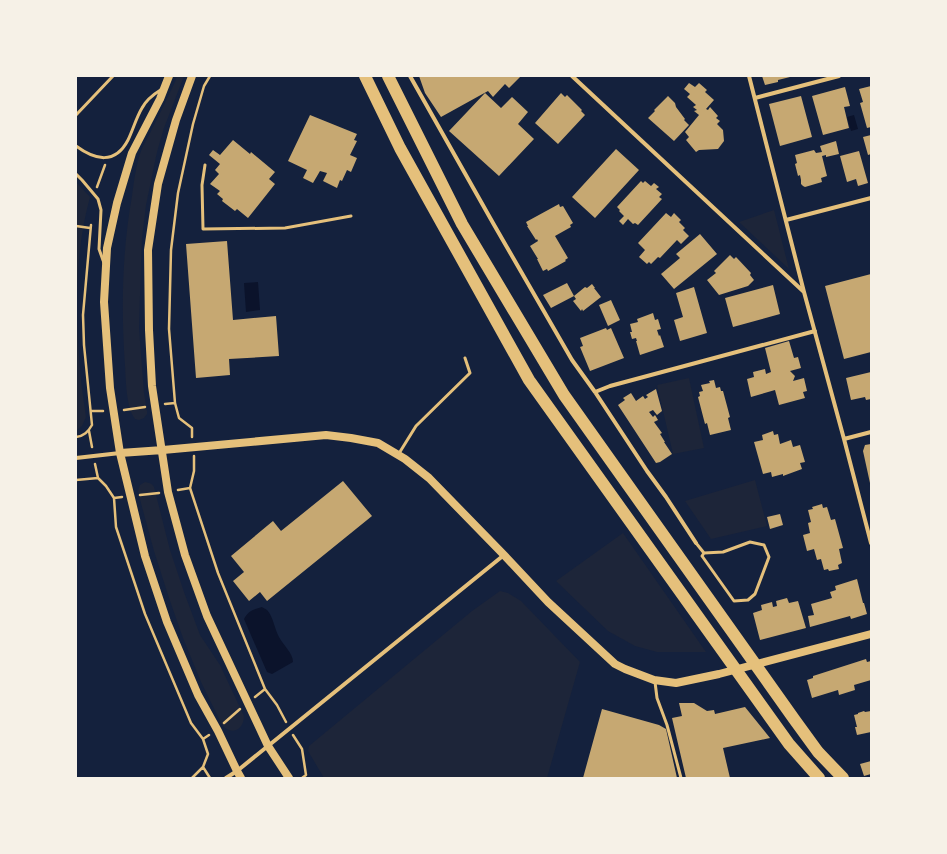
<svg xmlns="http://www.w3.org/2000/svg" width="947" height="854" viewBox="0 0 947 854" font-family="Raleway,sans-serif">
<rect width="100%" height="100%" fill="#14213d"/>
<path fill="#1d2539" d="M177,76H184L164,128L157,152L146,205L142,238L141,262L139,328L144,393L147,411V414L144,418L139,420L135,419C126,407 126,381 125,366C121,309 122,252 132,196C134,181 136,165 141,151C144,143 149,136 152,129C160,114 167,98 175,82Z
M76,182L90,197C76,248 75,303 79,356C80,376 83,397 86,417L82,426L76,431Z
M774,210L789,269L739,222Z
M689,378L704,448L673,454L657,385Z
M755,480L767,526L711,539L685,501Z
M145,482C149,483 152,483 154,487L170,550L184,592L200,635L220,665L244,716C244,730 231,736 222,725L201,682L183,638L169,598L154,551L142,507L138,491L140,485Z
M623,533L706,652H657L635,646L608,631L556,581Z
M500,591L508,593L521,601L580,662L547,778H324L308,751L309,746L472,611Z"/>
<path fill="#0b132b" d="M854,115L858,129L851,131L847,117Z
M258,282L260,310L246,312L244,283Z
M262,607C262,607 267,610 267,610C273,616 275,630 279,637C283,645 293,653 293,662L272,674L267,672L244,619C248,611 254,609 262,607Z"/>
<path fill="#c6a872" d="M419,76H521L509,88L505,84L493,97L488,91L441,117L425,93Z
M762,76H790V77L778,80V82L765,85Z
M689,83L695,87L699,83L707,90L705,92L714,100L706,109L708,110L710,107L718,116L716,118L720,121L717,124L723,130L724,141L718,149L699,150L696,152L686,140L689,137L685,132L699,115L694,111L697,110L693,107L696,105L687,97L690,94L684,89Z
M871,86V127L867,128L860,103L863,102L859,89Z
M845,87L850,106L844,107L849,128L823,135L812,96Z
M485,93L501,108L512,97L528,112L518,124L534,139L499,176L449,131Z
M561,93L565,97L567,95L582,110L581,111L585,115L558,144L535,123Z
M668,96L675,103L676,107L685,119L684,120L689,125L674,141L648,118L655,111L654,110Z
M801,96L812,137L780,146L769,104Z
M310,115L357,134L354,140L357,141L350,155L357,158L351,172L347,170L342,181L340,180L337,188L323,181L327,173L320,171L313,183L303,178L307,170L288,161Z
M871,135V154L868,155L863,137Z
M233,140L250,154L251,152L275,172L269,179L275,184L248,218L237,209L235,211L222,201L223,199L217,194L220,191L210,184L219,174L215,170L220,164L209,155L213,150L220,155Z
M836,141L839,154L826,157V155L822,156L827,176L821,178L822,182L805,187L803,186L801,184V180L800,175L798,176L795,164L797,163L795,155L814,150L816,153L822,152L820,146Z
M616,149L639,170L595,218L572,197Z
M859,151L868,183L858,186L856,179L847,182L840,156Z
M641,181L643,183L645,181L651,186L654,183L659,187L656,189L662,194L659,197L662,199L638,225L635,223L633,224L628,219L623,225L619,221L624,216L619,211L620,210L617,207Z
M559,204L560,207L563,206L573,223L570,225L571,227L555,236L568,258L565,260L566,261L548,271L547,269L543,271L537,259H538L530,246L538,241L537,239L536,240L527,226H528L526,222Z
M666,213L671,217L674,213L681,220L679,222L685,228L683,230L689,236L681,244L677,240L660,258L658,257L651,264L649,262L647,264L639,257L645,250L638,243Z
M700,234L717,254L674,289L661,274L680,258L676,254Z
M227,241L233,320L276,316L279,356L229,359L230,375L196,378L186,244Z
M730,255L734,259L736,257L751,273L750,275L754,280L748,286L719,295L707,280L716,273L714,271Z
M871,274V352L844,359L825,286Z
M567,283L574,296L551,308L543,295Z
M592,284L595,288H594L601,297L583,311L582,309L581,311L573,301L576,299L574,296L585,287L587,288Z
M773,285L780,314L733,327L725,298Z
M694,287L707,333L680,341L674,320L683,317L676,293Z
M611,300L620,320L608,326L599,305Z
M653,313L655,320L658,319L661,329L657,330L659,336L660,335L664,347L640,355L636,341H637L636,338L632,339L630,332H632L630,324L638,322L637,319Z
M606,328L607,330L611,328L624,358L590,371L580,347L583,346L580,338Z
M789,341L794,358L798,357L801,368L790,371L795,376L793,381L804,378L807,391L803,392L805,398L779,405L775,390L751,397L747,379L754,377L753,372L765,369L766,374L771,372L765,348Z
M871,372V399L866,400L865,397L851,400L846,378Z
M714,380L716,388L720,387L721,391H723L730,417L728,418L731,430L710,435L707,423L705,424L698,397L700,396L699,392L703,391L701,385L710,383L709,381Z
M656,389L662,411L657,415L653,410L649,412L653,417L655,415L658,420L654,422L662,433L660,434L665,442H664L672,454L660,462L656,463L618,405L625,400L623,398L631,393L636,401L643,396L645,399L648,397L646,395Z
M773,431L774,435L778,434L780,444L791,440L793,447L800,445L805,462L800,463L802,469L783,476V474L772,477L771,472L763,474L754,442L763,440L762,435Z
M871,444V483H870L863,451L865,445Z
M343,481L372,516L267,601L260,592L249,601L233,581L244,572L231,556L273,521L281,531Z
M822,504L823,508L827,507L831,520L835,519L843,548L839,549L842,563L838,565L839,569L829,571L828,569L824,570L821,559L817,560L814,549L807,551L803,535L810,533L808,523L811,522L808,510L813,509L812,507Z
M780,514L783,525L770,529L767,517Z
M857,579L863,603H864L867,614L851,619L850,616L810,627L808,616L814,615L811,604L832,598L830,592L836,590L835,586Z
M787,598L789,603L798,601L806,628L760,640L753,613L762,610L761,605L772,602L773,607L777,606L776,601Z
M866,659L867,662L871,661V680L854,685L855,690L839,695L838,690L812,698L807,680L813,678V676Z
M679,703H694L707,711L714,710L715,714L745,707L770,738L723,748L730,778H686L672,718L682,716Z
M602,709L659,725L666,729L677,778H583Z
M864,711L865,712L871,711V732L857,735L855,727H857L854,715L858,714V713Z
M871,761V774L864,776L860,764Z"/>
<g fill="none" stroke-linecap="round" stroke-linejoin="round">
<path stroke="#e5c07b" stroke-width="2.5" d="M97,187L105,165
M76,226L90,228
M165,404L175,403
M124,410L145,407
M91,411H103
M89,431L92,447
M76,437C84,436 88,432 92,425L84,345L83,315L91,225
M192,437V428L179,418L175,403L169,329L171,250L178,193L193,124L204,86L210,76
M98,478L106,486L114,498L122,497
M76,480L98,478L95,464
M190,488L218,573L265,689L255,697
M178,490L190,488L194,471V456
M140,495L159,493
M114,498L116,527L145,614L191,723L203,739L209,735
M265,689L277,705L286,722
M224,723L240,709
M293,735L302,749L306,775L302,778
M203,767L210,778
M192,778L203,767L208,754L203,739"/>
<path stroke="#e5c07b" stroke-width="3" d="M76,115L113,76
M76,146C95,160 115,165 128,140C133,130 136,118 142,108C146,100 154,94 162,89
M205,165L202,185L203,229L285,228L351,216
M76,174L82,180L98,199L101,210L99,249L104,263
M398,455L416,426L470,373L465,358
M696,543L704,553L723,552L750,542L764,545L769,557L755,594L748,600L734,601L702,556L704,553
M655,682L657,698L667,725L681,778"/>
<path stroke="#e5c07b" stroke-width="4" d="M410,76L493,223L572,360L595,392L647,471L666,497L696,543
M572,76L804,292
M749,76L804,292L844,439L871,543
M755,98L839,76
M786,220L871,198
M595,392L610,386L815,331
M844,439L871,432
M76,458L120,453
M226,778L237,771L268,746L504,555"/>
<path stroke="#e5c07b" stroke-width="8" d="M169,76L160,99L132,153L117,203L107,248L104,302L110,388L120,453L145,556L167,622L198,695L218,731L237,771L241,778
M192,76L176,120L158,184L148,250L149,330L152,386L168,492L185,555L207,616L268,746L289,778
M120,453L163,450L326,435L351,438L378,443L405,459L429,478L504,555L548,602L615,664L625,669L654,680L676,683L719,674L871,634"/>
<path stroke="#e5c07b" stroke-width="12" d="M365,76L400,148L529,380L789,744L819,778
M388,76L462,224L564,395L794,719L818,752L843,778"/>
</g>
<rect width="947" height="854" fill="none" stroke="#f6f1e7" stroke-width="154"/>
</svg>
